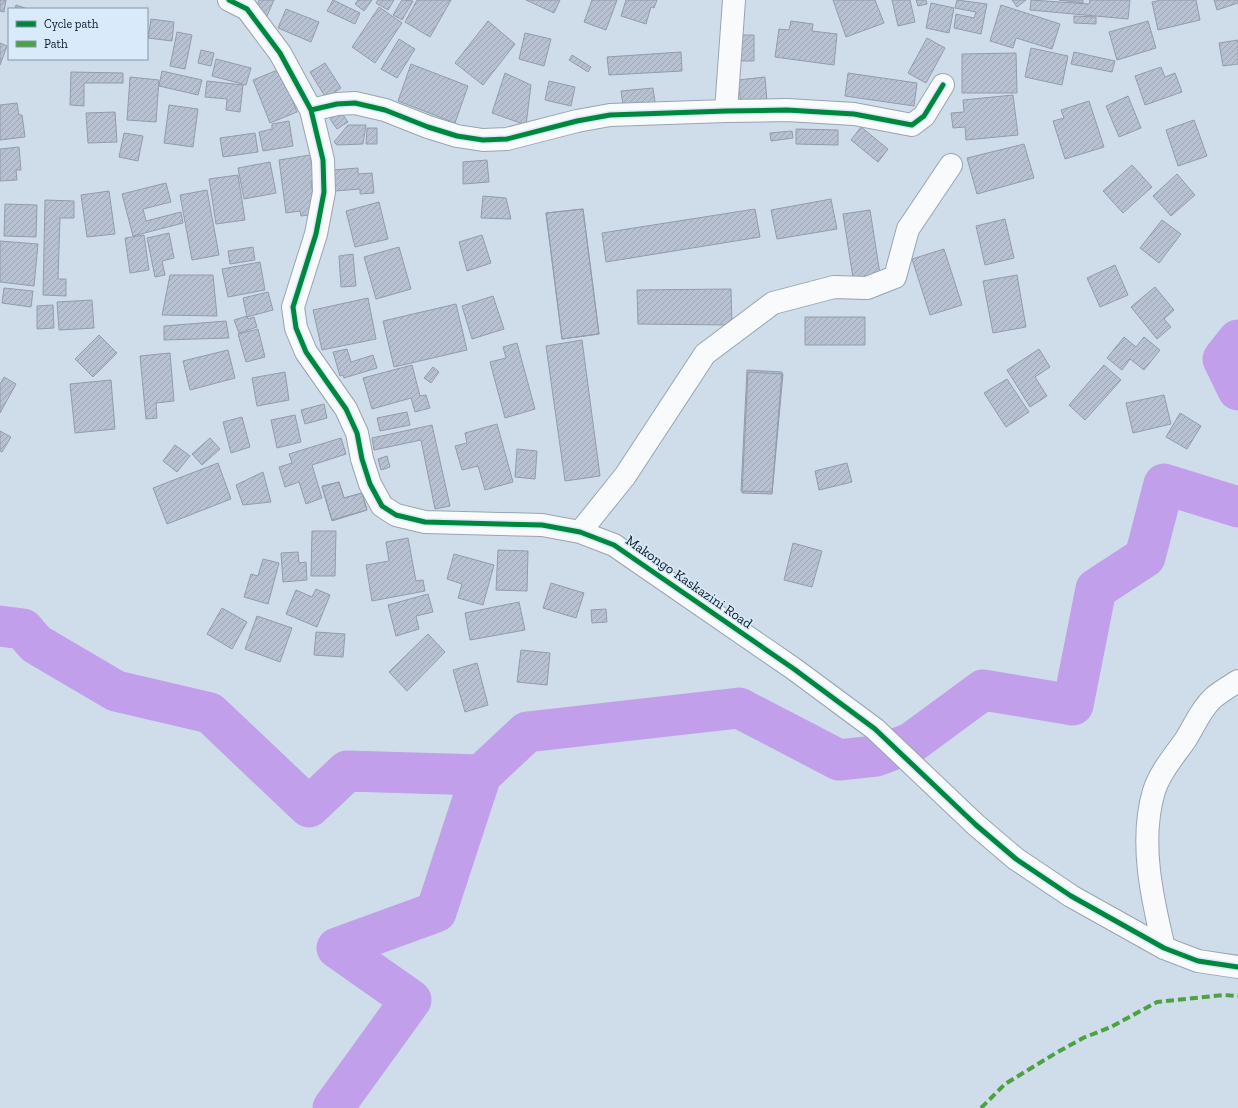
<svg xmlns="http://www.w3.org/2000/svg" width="1238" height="1108" viewBox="0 0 1238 1108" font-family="'Zilla Slab',serif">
<defs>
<pattern id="building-hatch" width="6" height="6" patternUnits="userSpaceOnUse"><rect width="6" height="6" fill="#b7c1d1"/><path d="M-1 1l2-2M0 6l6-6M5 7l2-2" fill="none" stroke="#9ca5b3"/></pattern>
</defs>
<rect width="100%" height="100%" fill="#cfddeb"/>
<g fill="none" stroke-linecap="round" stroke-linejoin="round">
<path stroke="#c19feb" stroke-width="41" d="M1238,340L1223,359L1238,390
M0,626L23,629L36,644L116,691L210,713L309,807L347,771L481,775
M333,1108L411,1000L337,948L436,912L481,775L527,732L739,708L839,760L876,756L911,743L983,690L1073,705L1096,589L1145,557L1164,484L1238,507"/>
</g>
<path fill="url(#building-hatch)" stroke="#929cab" d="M0,0H6L4,12L0,11Z
M259,0H274L266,18L255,14Z
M333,0L360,13L355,24L327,11Z
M358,0H372L364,11L355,4Z
M378,0H394L388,10L376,3Z
M402,0L413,1L402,20L393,15Z
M417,0H451L430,37L405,22Z
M526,0H560L554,13Z
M592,0H617L606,30L584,22Z
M626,0H657L654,8L651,7L646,24L621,16Z
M833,0H875L884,23L846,37Z
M892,0H910L915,22L898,26Z
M916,0H926L927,4L918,6Z
M957,0L987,4L981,34L954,28L956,14L974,18L976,12L955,8Z
M1012,0H1026L1017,7Z
M1031,0L1089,4L1090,0H1130L1128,19L1030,10Z
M1059,0H1083V3Z
M1161,0H1196L1200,20L1158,30L1152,2Z
M1214,0H1238V3L1217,10Z
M931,3L954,8L949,33L926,28Z
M16,5L28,9H15Z
M1001,5L1060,24L1052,49L1016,38L1013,48L990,41Z
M379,7L402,23L375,63L352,47Z
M286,9L319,22L311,42L278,28Z
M1074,16L1096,17V24L1074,23Z
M151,19L174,22L172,41L148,38Z
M488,21L515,44L483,85L455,63Z
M791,21L813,24L812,31L837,34L834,65L775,57L779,29L789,30Z
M1148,21L1156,48L1117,60L1109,32Z
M177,32L192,35L185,69L170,66Z
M525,33L551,39L544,66L519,59Z
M740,35H754V61H739Z
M927,38L945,48L926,83L908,73Z
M399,39L415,49L397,78L381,69Z
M1238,40V64L1223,66L1219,43Z
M0,43L7,46L0,65Z
M1031,48L1068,56L1062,85L1025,77Z
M201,50L214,53L211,66L198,63Z
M681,52L682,71L609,75L607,57Z
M1074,52L1115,61L1112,72L1071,64Z
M1016,53L1017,93H962V54Z
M572,55L591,67L588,72L569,60Z
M216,59L251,68L246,85L212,76Z
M325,63L341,88L326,98L310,72Z
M411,64L468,86L455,123L398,101Z
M1161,67L1165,77L1175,73L1182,92L1145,105L1135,76Z
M280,69L297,112L270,123L253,80Z
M162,71L202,80L198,95L159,86Z
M71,72L123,73V83H84V106L70,105Z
M505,73L531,85L526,125L492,113Z
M848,73L917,83L914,106L845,96Z
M130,77L159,80L156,122L127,120Z
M765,77L767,101L741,104L738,80Z
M207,81L243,85L240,112L226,110L227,99L205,97Z
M549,81L575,87L571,106L545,100Z
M653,88L656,109L624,112L621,91Z
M1013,95L1018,135L966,140L965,127L953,128L951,113L964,112L963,100Z
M1128,96L1141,128L1119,137L1106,106Z
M1089,101L1104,147L1065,159L1053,121L1064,118L1061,110Z
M17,103L19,115H22L25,137L0,140V105Z
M169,105L198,109L193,147L164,143Z
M115,112L117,142L88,143L86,113Z
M341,112L348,122L337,129L330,119Z
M1194,120L1207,156L1178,166L1166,130Z
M289,121L293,146L263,151L259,132L272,129V124Z
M348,125H366L363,144L337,145L334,142Z
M861,127L888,149L878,162L851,140Z
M367,128H377V144H366Z
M796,129L838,130V145L796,144Z
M792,131L793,138L771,141L770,133Z
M124,133L143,136L138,161L119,157Z
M255,133L258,152L223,157L220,138Z
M1024,144L1034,178L977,194L967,158Z
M19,147L21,170H16L17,180L0,181V149Z
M310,155L315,181L311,182L316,214L301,216L300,211L286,213L279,160Z
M487,160L489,182L463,184V162Z
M270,162L276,193L244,199L238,168Z
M1132,165L1152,187L1123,213L1103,191Z
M358,168V174L372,173L374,193L360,194V189L335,191L333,170Z
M1177,174L1195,195L1171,216L1153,196Z
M238,175L245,220L216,224L209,179Z
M166,183L171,202L143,209L146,221L181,212L183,223L133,236L122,194Z
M207,190L219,255L192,260L180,195Z
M109,191L115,234L87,237L81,195Z
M483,196L506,198L511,219L481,218Z
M831,199L837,229L777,239L771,210Z
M45,200L74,201V218H60L58,279H66V296L43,295Z
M379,202L388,239L355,247L346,211Z
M5,204L37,205L36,237L4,236Z
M583,209L599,334L562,339L546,213Z
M583,209L599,334L562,339L546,213Z
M755,209L760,237L606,262L602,233Z
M870,210L880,274L853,278L843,214Z
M1005,219L1014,258L985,265L976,226Z
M1162,220L1181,234L1159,263L1140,248Z
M169,233L174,258L162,261L165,275L155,277L147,238Z
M144,235L149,270L130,273L125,238Z
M482,235L491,263L467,271L459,242Z
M0,241L38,244L34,286L0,282Z
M253,247L255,260L230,264L228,251Z
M399,247L411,289L376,299L364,257Z
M944,249L962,305L930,315L912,259Z
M353,254L356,286L341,287L339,256Z
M260,262L265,290L228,297L222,269Z
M1115,265L1128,295L1100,307L1087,278Z
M170,275H213L217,316L162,315Z
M1017,275L1026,327L993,333L983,281Z
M1155,287L1174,310L1164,319L1171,327L1157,339L1131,307Z
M4,288L33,291L31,307L2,303Z
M731,289L732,325L638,324L637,290Z
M268,292L273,310L247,317L243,298Z
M493,296L504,329L472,339L462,306Z
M368,298L376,339L322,350L313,310Z
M92,300L94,328L59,330L57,302Z
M456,304L467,350L394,367L383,321Z
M53,305L54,328L37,329V306Z
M247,316L248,319L254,317L257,327L239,333L234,320Z
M805,317H865V345H805Z
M226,321L229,338L164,340V326Z
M258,329L265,357L246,362L238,334Z
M99,335L117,353L93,377L75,359Z
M1124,337L1136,347L1144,337L1160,350L1144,370L1130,359L1122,370L1107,358Z
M582,340L600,476L565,481L546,346Z
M517,343L535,409L505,418L490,362L506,358L503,347Z
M347,349L351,362L373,355L377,368L344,378L343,375L340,376L333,352Z
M1039,349L1050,367L1035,377L1047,396L1030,407L1007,370Z
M228,350L235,378L190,390L183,361Z
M170,353L174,401L156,403L157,418L146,419L140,356Z
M412,365L420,396L426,395L430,408L415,412L411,398L372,409L363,378Z
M1104,365L1121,380L1085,420L1069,405Z
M433,367L439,372L431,383L424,378Z
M747,370L782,372L772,492L741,491Z
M285,372L289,400L257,406L252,378Z
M748,372L783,374L772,494L742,493Z
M4,377L16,384L0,413V384Z
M1007,379L1029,412L1006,427L984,393Z
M111,380L115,429L75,433L70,384Z
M1164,395L1171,424L1133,433L1126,403Z
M324,404L327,418L305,424L301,410Z
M407,412L410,425L380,431L377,418Z
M1180,413L1201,426L1187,449L1166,437Z
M295,415L301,442L277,448L271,420Z
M242,417L250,447L231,453L223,422Z
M497,424L513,482L485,490L478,466L462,470L455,446L467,443L465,433Z
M432,425L450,506L435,509L421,440L374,450L372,438Z
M0,431L11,437L2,452L0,451Z
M210,438L220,449L202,465L192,454Z
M341,438L346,454L312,465L322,498L306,504L299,482L285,487L279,467L292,463L289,454Z
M175,445L190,456L177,472L163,461Z
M517,449L537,451L535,479L515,477Z
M387,456L390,467L381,470L378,459Z
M218,463L231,499L167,524L153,488Z
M847,463L852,482L819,490L815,471Z
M263,472L271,502L243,505L236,485Z
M339,482L344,498L362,493L367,510L332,520L322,486Z
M339,482L344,498L362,493L367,510L332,521L322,487Z
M312,531H336L335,576H311Z
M408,538L416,581L423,580L425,591L372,601L366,565L389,561L386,542Z
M793,543L822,551L812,587L784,580Z
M498,550L528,551L527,591L496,590Z
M298,552L299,563L306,562L307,580L283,582L281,553Z
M454,554L494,565L483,605L458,598L462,584L447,579Z
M263,559L279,563L268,604L244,597L251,574L258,576Z
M551,583L584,593L576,618L543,608Z
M316,589L330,595L317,627L286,614L296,590L312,597Z
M428,594L433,612L416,616L419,629L396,636L388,605Z
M519,602L525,630L470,640L465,613Z
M222,608L247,622L232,649L207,634Z
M606,609L607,622L592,623L591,610Z
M257,616L292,628L280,662L245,649Z
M316,632L345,634L343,657L314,655Z
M428,634L445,652L407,691L389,672Z
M521,650L550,653L547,685L517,682Z
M477,663L488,705L465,712L453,670Z"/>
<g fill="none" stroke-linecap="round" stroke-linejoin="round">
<defs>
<path id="minor" d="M229,0L247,9L280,53L311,110L323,160L324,192L316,234L293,307L296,328L306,352L346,409L357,433L362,459L370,484L382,506L396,515L425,522L542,525L580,532L614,545L794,669L875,729L976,825L1016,859L1071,896L1164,948L1198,961L1238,967
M311,110L337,104L355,103L385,110L428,127L457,136L483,140L507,139L577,121L610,115L726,111L787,110L854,114L912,125L924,116L943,85
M726,111L734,0
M580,532L625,476L705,354L773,303L834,287L867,288L895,277L908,229L951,165
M1164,948C1152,898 1139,841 1154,791C1160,772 1175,755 1186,739C1194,726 1201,709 1213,698C1220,692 1230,686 1238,681"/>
</defs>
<use href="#minor" stroke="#97a5b2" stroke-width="24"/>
<use href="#minor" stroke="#f8fafc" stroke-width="22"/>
<path stroke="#4ca142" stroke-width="4" stroke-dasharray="8 4" stroke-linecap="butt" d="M981,1108L1005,1084L1056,1053L1083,1038L1111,1027L1157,1002L1224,995L1238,996"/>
<defs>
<path id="cycleway" d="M229,0L247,9L280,53L311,110L323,160L324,192L316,234L293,307L296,328L306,352L346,409L357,433L362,459L370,484L382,506L396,515L425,522L542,525L580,532L614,545L794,669L875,729L976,825L1016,859L1071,896L1164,948L1198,961L1238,967
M311,110L337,104L355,103L385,110L428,127L457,136L483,140L507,139L577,121L610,115L726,111L787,110L854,114L912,125L924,116L943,85"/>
</defs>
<use href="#cycleway" stroke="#d9eafa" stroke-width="8"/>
<use href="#cycleway" stroke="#00873e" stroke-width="5"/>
</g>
<g text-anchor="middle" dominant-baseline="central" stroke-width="3" stroke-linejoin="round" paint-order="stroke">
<g font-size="14" fill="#081927" stroke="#d9eafa">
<text transform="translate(689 582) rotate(35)">Makongo Kaskazini Road</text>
</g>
</g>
<rect x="8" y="8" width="140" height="52" fill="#d9eafa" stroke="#8596a6"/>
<rect x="16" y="21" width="20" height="6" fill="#00873e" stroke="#8596a6"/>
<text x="44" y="28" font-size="12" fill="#081927">Cycle path</text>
<rect x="16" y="41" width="20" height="6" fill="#4ca142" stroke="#8596a6"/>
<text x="44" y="48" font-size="12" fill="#081927">Path</text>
</svg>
